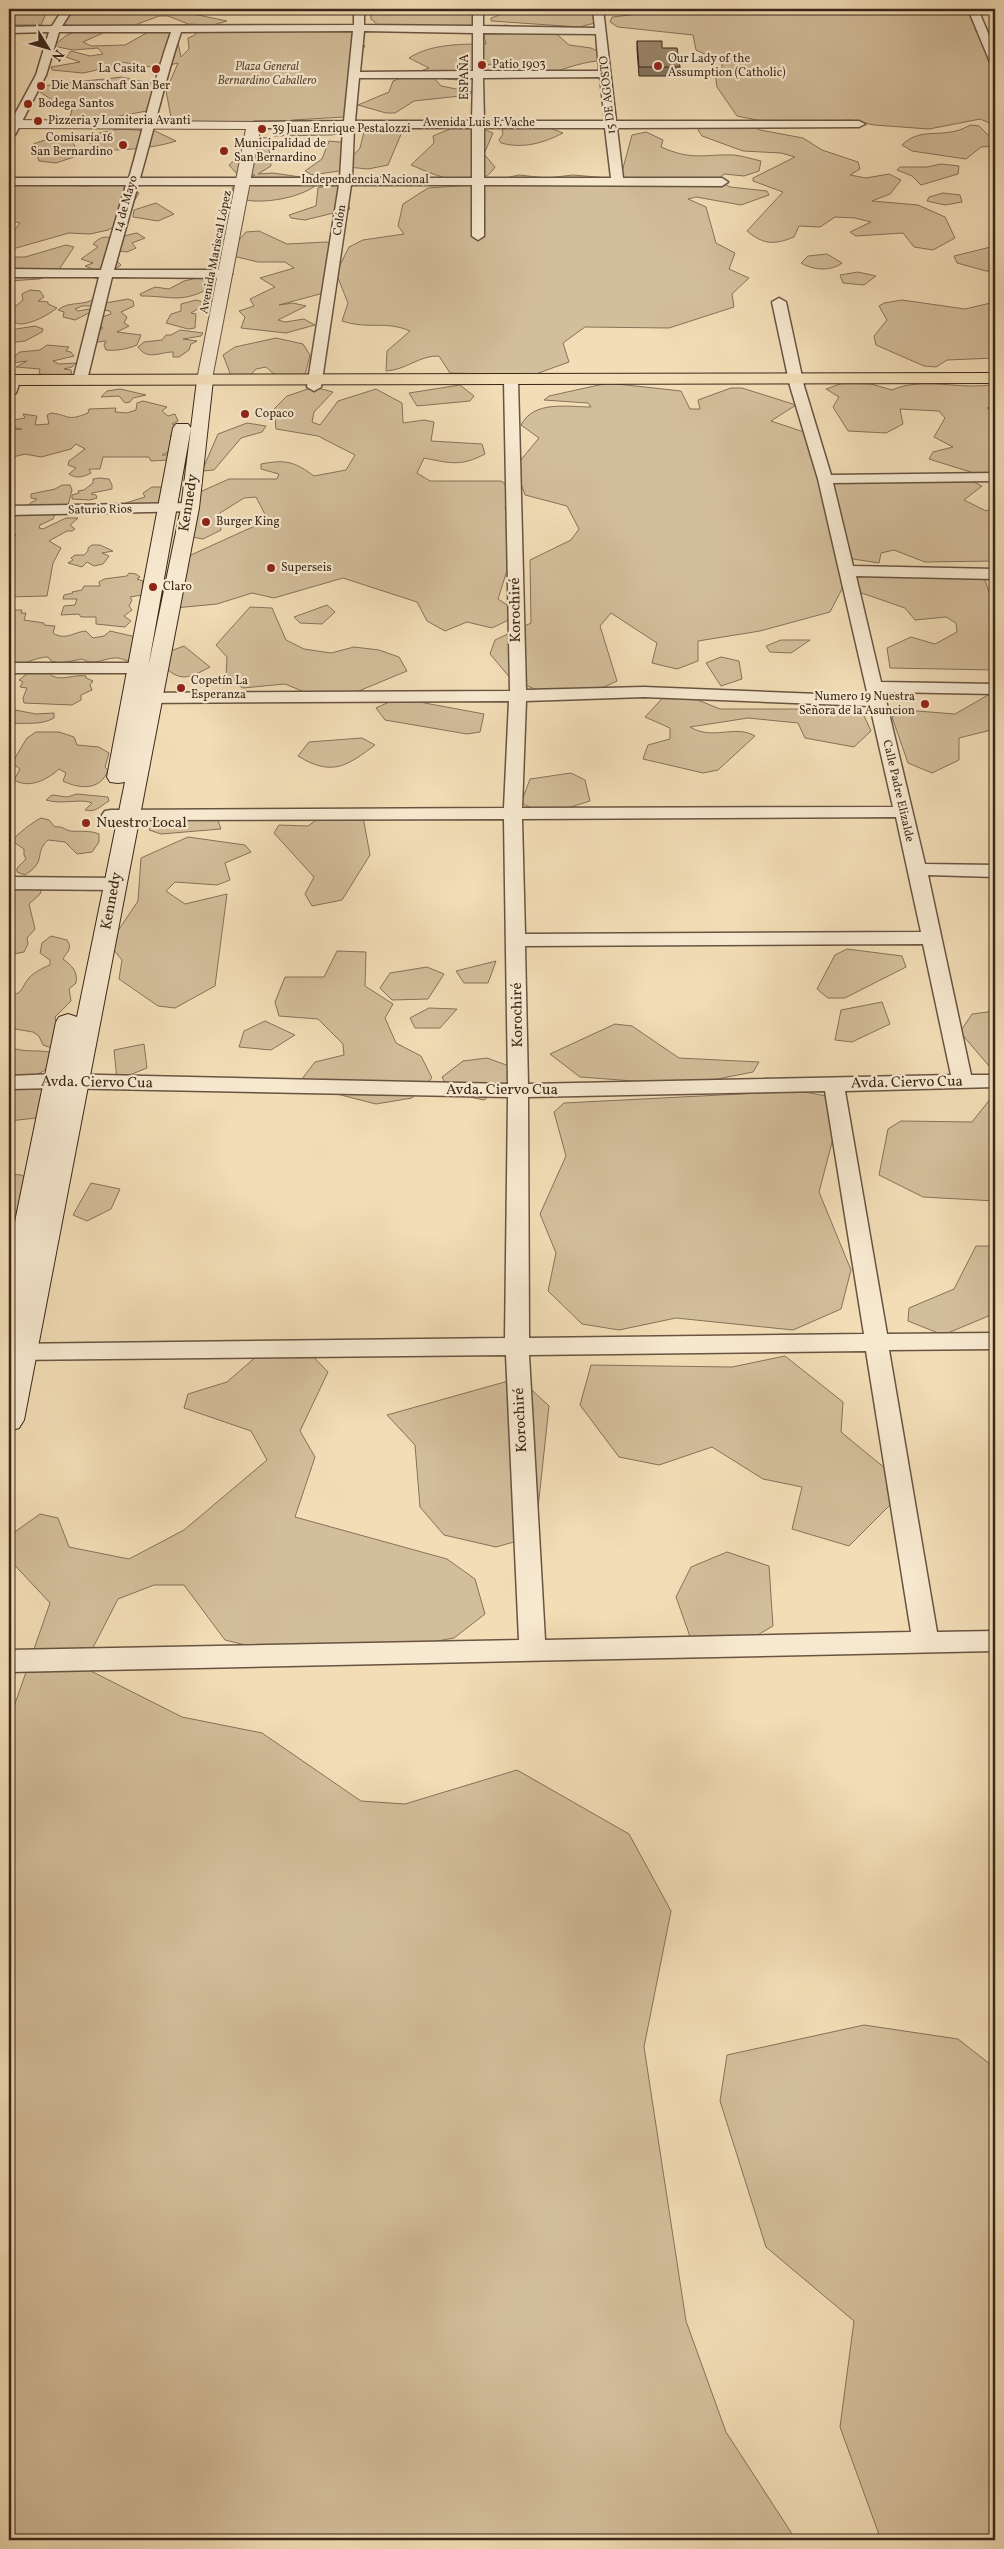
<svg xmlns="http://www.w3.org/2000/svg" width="1004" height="2549" viewBox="0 0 1004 2549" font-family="Vollkorn,serif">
<rect width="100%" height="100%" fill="#f2ddb6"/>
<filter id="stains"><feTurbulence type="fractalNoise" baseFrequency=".004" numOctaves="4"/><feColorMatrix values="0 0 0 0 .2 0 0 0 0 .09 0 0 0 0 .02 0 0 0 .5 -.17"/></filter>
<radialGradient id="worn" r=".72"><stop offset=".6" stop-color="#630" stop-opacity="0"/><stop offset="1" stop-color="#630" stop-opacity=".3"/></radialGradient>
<path fill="#d3be9b" stroke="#86725a" d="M9,9H48L41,25H9Z
M75,9H196L193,14L227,21L213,25L188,24L168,16H159L135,25L66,26L61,19L77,12Z
M370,9H482L473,26L459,29L429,25L408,30L382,29L371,19Z
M501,9H594L599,22L579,27L491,21V18L508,12Z
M647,9H820L837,14L843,9H939C958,14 963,6 981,17L975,30L995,40V131L992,124L980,119L929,129L874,125L850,120L777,124L737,116L717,87L715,73L722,69V62L696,50L693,35L618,27L610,22L612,17L639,14Z
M505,25L552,30L569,45L591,48L602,53L597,61C578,63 562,70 544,75C528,79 509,78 493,75L495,66L489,64C474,86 458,79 434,78L441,86L472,92L469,95L414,101L395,113H386L358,105L389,92L393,81L429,68L409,58C430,44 461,44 486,44L483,33Z
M80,30L103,33L83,42L91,46L125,45L152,30L176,33L181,57L189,49L188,38L195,35L197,31H357V38L365,46L352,67L344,117L293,120L262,128L191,123L171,117L166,91L178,63L157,68L121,62L107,68L83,73L52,70L51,67L80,62L66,57L71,51L90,56L103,54L98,48L73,50L53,46L67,35Z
M121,77L155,84L162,99L147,111L80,123L70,118L72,109L55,102L37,90L40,87C67,81 94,81 121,77Z
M742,122L760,130L803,138L822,150L858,162L860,169L850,175L866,178L889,174L901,180L890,194L872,201L918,205L945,217L955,238L933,250L914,247L903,233L856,236L850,232L871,222L855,218L835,217L820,227L799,226L794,237C774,245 764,245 747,231L783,192L753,181V178L795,157L781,153L743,151L702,136L698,130L705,124Z
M971,125L979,126L988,135L995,138V146L981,147L966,159L912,151L902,145C918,129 936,136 956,131C961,130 966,127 971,125Z
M457,126H476L493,133L484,154L495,167C478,195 435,175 411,165L434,143L433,136Z
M340,127L344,132L332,135L274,136L281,130Z
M506,127L550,128L563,133C544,143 523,149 501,143L499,140L503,134L502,130Z
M378,128L402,132L388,165L368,169L347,167L339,171L312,175L305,171L322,159L329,141L350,143V159L360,148L364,132Z
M119,129L155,131L176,141C160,147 108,154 94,147C91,145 88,141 85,139L95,134Z
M646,132L663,140L661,147C693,161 702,154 734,155C743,156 752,159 761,161L759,171L744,176L724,174L717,180L730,187L767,191L769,195L741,205L696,197L688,199L706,207L716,243L735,253L729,269L749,278L732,294L734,307L669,328L585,327L563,343L569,362L533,375L450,373L439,356C420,355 406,370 386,371L387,351L410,331C386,320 368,330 342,321L348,303L336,273L349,247L363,240L404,234L398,226L403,204L428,188L472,185L519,175L547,178L573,175L620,179L632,135Z
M54,137L70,138L80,155L56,163L39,161L33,144Z
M256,137L268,138L271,166L258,174L273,173L321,180C309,196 273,202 254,201C247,201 240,198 234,196L232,188L255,175H238L229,165L247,149L243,139Z
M941,164L959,166L958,174L921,185L912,176L897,170L900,167H927Z
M342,181L351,185L344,196L350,209L305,220L291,218L289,215L316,206L318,188Z
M16,182L81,186L123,185L139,193L121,223L108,230L90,234L69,233L9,250V237L20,223L9,220V183Z
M943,193L960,195L962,202L945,205L927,201L929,197Z
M156,203L174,214L158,221L133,217L134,210Z
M259,231L287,244L327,242L339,248L325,272L331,291L279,305L293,303L306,306L278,320L285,322L304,319L315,325L286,333L241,328L245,317L239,311L254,306L250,299L275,287L260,278L294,268L285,262H258L233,256L230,263L219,267L215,256L223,244L232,248L246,232Z
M137,233L145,238L132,243L136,248L127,252L119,251L116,260L121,265L102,279L94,278L92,269L85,266L93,263L81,259L98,247L93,244C105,232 108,240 120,237C126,236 130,234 137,233Z
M66,245L74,247L56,274L39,279L9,281V257H25Z
M995,246V271H986L957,263L954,256Z
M827,254L842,263C830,272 813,270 801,263L808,256Z
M858,272L876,276L864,285L843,283L840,275Z
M201,277L208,278L209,281L206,283L212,285V287C181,304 173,296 141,296L140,294L155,287L169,289L184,281Z
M30,290L40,291L44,297L38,301L48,302V304L57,308C48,315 32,324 20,324C16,324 14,321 9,322V305L16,306L23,300L22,294Z
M95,298L94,306H82L75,309L78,311L89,309L91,312L75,320L63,317L64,312L58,310C70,300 84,307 95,298Z
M128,299L133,301L134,306L121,312L127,317L124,323L129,326L117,332L141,335L137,345C128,349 116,351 106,350L104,345L106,341L89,343L92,334L103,328L95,324L99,318L111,314L110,311L102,310L105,303Z
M196,300L207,303L191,313L196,314L195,328L188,329L166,323L171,314L181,311V304Z
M902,300L965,309L995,302V358L947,360L936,367L924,366L876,345L874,336L887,320L879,306L884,303Z
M35,326L43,329L42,332L25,341L9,343L10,330Z
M180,330L203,333L201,336L183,339L197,341L191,344L189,350L179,357H173V352C159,352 148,361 138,347L144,342L162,340L166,335H171Z
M276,338L303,344L310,355L304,379L284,383L266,367L256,369L245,381H233L223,355L235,347Z
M47,345L69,347L66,351L71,352L74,356L53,361L59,364L76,363L72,367L64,369L71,370L72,376L43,379V375L39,373L40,369L16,367L27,361L13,363L12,358L20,352L40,350Z
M608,383L681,391L690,409H700L698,400L731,388H742L796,405L771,421L807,433L819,484V478L836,475L859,479L970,480L982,486L964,500L986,511L995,507V561L925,562L894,550L881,553L879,563L853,559L830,533L843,587L830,612L760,631L698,641V661L677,669L652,663L657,643L611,613L600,626L617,681L585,696L544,693L511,679L490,654L495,640L531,623L530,560L571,540L579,529L567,506L525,495L515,467L539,438L521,425C534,400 567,407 591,407L588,403L544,400L549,396Z
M843,383L871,384L892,390C923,376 962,391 995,384V404L987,408L995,414V472L977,474L929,459L933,452L953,447L934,437L945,418L939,411L900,409L903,424L886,433L848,431L833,407L839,397L826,389Z
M460,385L474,396L470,401L417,406L409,393Z
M314,387L333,392L314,412L312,422L320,425L338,401L376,389L402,403L403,423L424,420L434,422L431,441L482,444L485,454C460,467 450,463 424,458L417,473L430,481H501L514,489L505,507L514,548L498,599L521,614L492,628L467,622L445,631L427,621L417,602L343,578L274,598L252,593L217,604L175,608L160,598L179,574L171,564L268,520L256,497L244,498L220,513L221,530L203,539L192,537L193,495L229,479H277L279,474L261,469V464C286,459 295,462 314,476L346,470L355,455L318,436L276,429L274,409L287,396Z
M120,389L146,395L133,398L130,402L125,403L119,396L101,397L107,391Z
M143,401L167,407L162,411L168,416L175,414L178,421L172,424L178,427L170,436L173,439L170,451L162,455H170L168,460L151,461L149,457H103L100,469H89L91,473C84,477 76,479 69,474L76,468L68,465L69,461L85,449L76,444L71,449L41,457L25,454L9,458V430L22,429L9,427V421L25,418L23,414L37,416L35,425L49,424L47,415L51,413C70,415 66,422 88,413L89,409L116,408L115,412L127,413L136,410L137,403Z
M247,423L266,426L262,432L241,438L214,470L202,471L218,434Z
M99,478L109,479L112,485V489L92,493L91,494L96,495L97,498L90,500L72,499V495L79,493L78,491L84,490L93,483V479Z
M62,485H70L72,490L68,505L57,508H23L37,499L31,498V494L55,489Z
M152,487H167L164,504L119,505L145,497L143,493Z
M13,512L55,514L53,519L40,525L39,528L43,529L66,518H78L70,525L75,529L72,531H67L49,541L61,548L53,563L47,596L9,597V560L11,559L9,558V540L16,535L9,534V515Z
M92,545H100L113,551L102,553L109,556L103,564L94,566L87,562L82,567L68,563L73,560L71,558L75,555H84L88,551V548Z
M872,571L956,578L983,574L991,598H995V670L890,668L887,648L911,637L935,644L957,632L956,623L946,617L915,620L905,608L850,589L847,581Z
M129,573L136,574L140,577L137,579L143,581L142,595L130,597L132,600L129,606L132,610L124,616L131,621L125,627L96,624V617H81L79,614L61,615L64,606L75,605L77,599H63L64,595L73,593L72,592L82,590L84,586H100L99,582L104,579L127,576Z
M327,605L335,612L322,624L300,623L294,617Z
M250,607L272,608L286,640L304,649L331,653L354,647L379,650L399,657L407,671L349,695L307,693L285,684L243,688L226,678L227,657L216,645Z
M9,610H22L21,613H26L24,620L44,623V625L55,626L53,633C66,641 73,632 86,631L93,638L104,636L110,631L136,637L137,662C129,663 124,659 118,658C104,657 96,667 82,659L61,663L51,661L48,657C36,657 23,665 10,667L9,670Z
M781,640H810L791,653L770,652L766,646Z
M184,646L210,667C179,684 179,678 152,658Z
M721,657L739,661L742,679L721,686L706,663Z
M27,670L50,673L52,676C64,681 73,674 86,676V678L93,681L90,685L92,690L81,695V700L72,705L24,703L23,698L27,688L20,687L23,682L19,680L28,673Z
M671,689L720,709H861L871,731L854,747L805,738L798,723L748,718L690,727C714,741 734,724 755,736L718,770L703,773L643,759L648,745L670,739V728L645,717Z
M995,691V729L959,738V760L932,773L908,763L892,717L905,710L955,714Z
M398,698L484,714L480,732L467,734L385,720L376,708Z
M15,710L36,714L54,713V718C40,726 25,722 9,724V711Z
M36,732H59L74,737L77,745L99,747L109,753L105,767L108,770C101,791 79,789 63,781L66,773L59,769C47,780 29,789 14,780L20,769L12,763L27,738Z
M362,738L375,745C347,766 332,777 298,756L309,742Z
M571,773L585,780L590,801C564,809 546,817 521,803L530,779Z
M77,794L108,797L109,801C100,806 96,813 85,810L92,803C82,798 61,805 46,800L52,795L67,797Z
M329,811L363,817L370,855L342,900L312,906L305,894L314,877L274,833L279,825L308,826Z
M159,814L216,815L221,829L161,834L149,830Z
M41,818L49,820L55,827C62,826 64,829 70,831C81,832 89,830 99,834V842L92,852L77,854L65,842L48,840C33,854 48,860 25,875L17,872V868L26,859L24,855V849L12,841C16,835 34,821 41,818Z
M188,837L245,845L251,852L225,863L230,880L217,885L175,882L166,891L185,904L227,894L215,986L175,1008L158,1006L119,979L122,960L109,944L138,901L141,858Z
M25,877H35L44,881L40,894L29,904L35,929L27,938L28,944L24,952L9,955V887L12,881Z
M51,936L67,940C73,949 67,951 63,959C72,966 78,971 76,983L69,989L71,1001L55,1017L57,1027L55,1049L43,1045L39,1036L33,1032L9,1028V995C23,995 21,987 29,978C33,973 44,967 50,965V960L40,953L42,943Z
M847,949L902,956L906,967L845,998H828L817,989L835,955Z
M337,951L366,952L365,986L393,1004L385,1018L396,1043L421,1056L432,1078L412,1098L376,1104L298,1084L315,1062L344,1055L343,1044L318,1019L279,1016L275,1002L285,977H324Z
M496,961L488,983H464L456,971Z
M427,967L444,974L428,999L392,1000L380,988L390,973Z
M882,1002L890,1024L852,1042L835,1040L841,1010Z
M429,1008L457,1009L440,1028H415L410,1018Z
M995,1011V1066H989L960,1032L972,1014Z
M265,1021L295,1035L271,1050L239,1047L244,1031Z
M615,1024L632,1026L679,1058L759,1062L753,1072L687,1085L580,1077L550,1054Z
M144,1044L147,1068L117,1080L114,1050Z
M13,1048C26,1053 39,1049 53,1053C52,1077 27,1077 9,1077V1049Z
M487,1058L512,1067L514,1078L484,1100L450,1093L442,1077L463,1061Z
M43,1087L49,1113L36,1118L9,1121V1089Z
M799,1091L832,1097L841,1108L819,1192L851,1270L841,1309L793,1330L676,1318L619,1330L582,1324L548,1291L556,1253L540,1214L566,1156L554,1112L564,1103Z
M995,1093V1201L923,1197L879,1175L888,1129L901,1121L972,1122Z
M9,1174L21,1175L35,1181C31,1197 30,1231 9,1233Z
M91,1183L120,1189L111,1209L87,1221L73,1215Z
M976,1246H995V1316L991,1315L943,1335L908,1321L909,1308L954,1289Z
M266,1348H305L328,1372L300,1431L315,1457L295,1517L447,1559L475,1579L485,1614L454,1638L410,1646L266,1650L225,1640L184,1585H154L118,1599L83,1667L182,1717L262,1733L361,1801L405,1804L517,1770L629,1834L671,1911L644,2047L686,2321L726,2432L796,2540H9V1721L50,1603L9,1559V1536L40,1514L58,1518L69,1547L129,1559L184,1530L267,1460L251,1431L184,1408L188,1394L227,1382Z
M785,1356L843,1402L841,1432L897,1478L901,1494L849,1546L792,1529L802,1487L763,1479L712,1447L659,1465L619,1457L580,1405L591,1365L732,1367Z
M519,1378L549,1406L535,1536L496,1547L444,1535L420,1507L415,1445L387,1415Z
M727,1552L769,1566L773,1626L739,1646L693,1645L676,1597L691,1567Z
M864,2025L958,2039L995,2068V2540H881L840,2427L854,2321L766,2247L720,2101L727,2055Z"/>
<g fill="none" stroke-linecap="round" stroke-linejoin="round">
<defs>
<path id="minor" d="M63,9H73L62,26L354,25V9H364V25L473,26V9H483V26L595,28L593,9H603L616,121H859L865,124L859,127L617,128L623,178H722L728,182L722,186L484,185V236L478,240L472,236V185H351L321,387L314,391L307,387L339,185H138L114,270H226L232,274L226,278L112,277L87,380L80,384L73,380L99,277H9V269L101,270L126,185H9V178H129C143,129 154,80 171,32H59L46,75L15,135L9,138V125L36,75L49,32L9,33V27L52,26ZM353,31L344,121L254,122L248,125L254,128H343L340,178H140C154,129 165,80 181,32ZM364,31L473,33V71L360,72ZM483,33L596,34L599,71H483ZM600,77L605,121H484L483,78ZM359,78H473L472,121H355ZM354,128H472V178H352ZM484,128H605L611,178H484Z
M968,9H978L995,50V65L990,62Z
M779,298L786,302L804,386L831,475L995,473V481L833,483L853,566L995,569V579L856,576L881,682L995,684V694L884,692L925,864L995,865V877L928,875L971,1075H995V1087L845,1091L887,1334L995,1333V1349L889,1350L937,1632L995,1631V1651L9,1672V1650L519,1640L506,1355L9,1360V1344L505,1338L508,1097L56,1088L9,1089V1076L56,1074L508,1084L504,819L111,820L105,819L102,815L105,811L111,810L504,808L509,701L133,703L127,702L125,698L127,694L133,693L510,691L504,380L511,376L518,380L526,690L644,687L868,696L818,479L790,386L772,302ZM644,697L870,706L893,807L522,808L526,701ZM896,817L921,932L525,934L522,819ZM923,944L951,1075L528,1084L525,946ZM825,1091L864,1334L529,1338L528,1097ZM866,1351L911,1632L545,1640L529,1355Z
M13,377L20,381L16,393L9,397V378Z
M190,503L198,508L195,511L9,515V506Z
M9,663H158L166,668L158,673H9Z
M9,877L116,878L123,880L125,884L123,888L116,890L9,889Z"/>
<path id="tertiary" d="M9,120L259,122L261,125L211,384H199L197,380L246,129L9,128Z"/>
<path id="secondary" d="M205,375L211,376L213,380L199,508L24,1420L19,1428L9,1431V1350L13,1327L9,1328V1251L56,1022L59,1017L68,1014L77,1017L125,782L118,783L110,782L107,777L173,428L176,424H188L191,428L197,380L199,376ZM191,428L181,508L148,668Z"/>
<path id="primary" d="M995,373V383L9,385V375Z"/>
</defs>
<use href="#minor" stroke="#685440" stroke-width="3"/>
<use href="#tertiary" stroke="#685440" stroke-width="2"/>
<use href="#secondary" stroke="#3a2719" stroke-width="2"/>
<use href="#primary" stroke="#3a2719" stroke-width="2"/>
<use href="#minor" fill="#f7e9d0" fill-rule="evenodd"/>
<use href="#tertiary" fill="#f7e9d0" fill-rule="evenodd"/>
<use href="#secondary" fill="#f7e9d0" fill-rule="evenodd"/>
<use href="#primary" fill="#f2ddb6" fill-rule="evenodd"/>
</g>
<path fill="#84735c" stroke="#3a2719" d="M637,41L662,48L680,67L679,76H639L637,50Z"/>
<path fill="#9a866b" stroke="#3a2719" d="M637,41H662V48H677L680,67H639Z"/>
<g fill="#8f2418" stroke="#f7e9d0" stroke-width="2">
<circle cx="482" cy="65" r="5"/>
<circle cx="658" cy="66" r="5"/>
<circle cx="156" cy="69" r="5"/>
<circle cx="41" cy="86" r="5"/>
<circle cx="28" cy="104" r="5"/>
<circle cx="38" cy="121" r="5"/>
<circle cx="262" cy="129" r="5"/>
<circle cx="123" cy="145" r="5"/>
<circle cx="224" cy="151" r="5"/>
<circle cx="245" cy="414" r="5"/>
<circle cx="206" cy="522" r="5"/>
<circle cx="271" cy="568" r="5"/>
<circle cx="153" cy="587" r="5"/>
<circle cx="181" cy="688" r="5"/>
<circle cx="925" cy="704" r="5"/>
<circle cx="86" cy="823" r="5"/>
</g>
<g text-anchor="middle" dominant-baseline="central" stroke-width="4.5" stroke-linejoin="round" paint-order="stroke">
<g font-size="12" fill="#3a2719" stroke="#f7e9d0" text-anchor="start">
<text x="668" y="59">Our Lady of the<tspan x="668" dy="14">Assumption (Catholic)</tspan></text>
<text x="492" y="65">Patio 1903</text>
<text x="146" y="69" text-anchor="end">La Casita</text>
<text x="51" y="86">Die Manschaft San Ber</text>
<text x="38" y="104">Bodega Santos</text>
<text x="48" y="121">Pizzeria y Lomiteria Avanti</text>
<text x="272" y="129">39 Juan Enrique Pestalozzi</text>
<text x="113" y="138" text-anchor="end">Comisaría 16<tspan x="113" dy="14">San Bernardino</tspan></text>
<text x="234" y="144">Municipalidad de<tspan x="234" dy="14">San Bernardino</tspan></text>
<text x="255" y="414">Copaco</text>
<text x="216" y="522">Burger King</text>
<text x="281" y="568">Superseis</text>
<text x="163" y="587">Claro</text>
<text x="191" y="681">Copetín La<tspan x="191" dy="14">Esperanza</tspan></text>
<text x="915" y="697" text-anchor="end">Numero 19 Nuestra<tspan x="915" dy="14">Señora de la Asuncion</tspan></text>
</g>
<g font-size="12" font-style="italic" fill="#604d3a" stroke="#f7e9d0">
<text x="267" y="67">Plaza General<tspan x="267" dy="14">Bernardino Caballero</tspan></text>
</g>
<g font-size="12" fill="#3a2719" stroke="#f7e9d0">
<text transform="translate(465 77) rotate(-90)">ESPAÑA</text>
<text transform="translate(608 95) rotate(-96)">15 DE AGOSTO</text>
<text x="479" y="123">Avenida Luis F. Vache</text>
<text x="365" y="180">Independencia Nacional</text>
<text transform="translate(126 204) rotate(-74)">14 de Mayo</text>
<text transform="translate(340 220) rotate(-81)">Colón</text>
<text transform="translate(216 252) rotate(-79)">Avenida Mariscal López</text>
<text transform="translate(100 510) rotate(-1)">Saturio Rios</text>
<text transform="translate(898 791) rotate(77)">Calle Padre Elizalde</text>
</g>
<g font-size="15" fill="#3a2719" stroke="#f7e9d0">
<text transform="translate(189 503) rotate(-81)">Kennedy</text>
<text transform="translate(516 610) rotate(-91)">Korochiré</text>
<text transform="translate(112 901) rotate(-79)">Kennedy</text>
<text transform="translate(518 1015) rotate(-91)">Korochiré</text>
<text transform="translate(97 1083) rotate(1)">Avda. Ciervo Cua</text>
<text transform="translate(907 1083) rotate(-1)">Avda. Ciervo Cua</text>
<text x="502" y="1090">Avda. Ciervo Cua</text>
<text transform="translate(521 1420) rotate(-93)">Korochiré</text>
</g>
<g font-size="15" fill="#3a2719" stroke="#f7e9d0" text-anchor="start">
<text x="96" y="823">Nuestro Local</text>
</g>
</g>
<rect width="1004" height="2549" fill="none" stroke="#f2ddb6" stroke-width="30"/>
<rect x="10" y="10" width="984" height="2529" fill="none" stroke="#3a2719" stroke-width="2.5"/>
<rect x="15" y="15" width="974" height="2519" fill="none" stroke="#3a2719"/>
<g transform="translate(48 48) rotate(127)" stroke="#f7e9d0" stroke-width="4" paint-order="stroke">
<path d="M0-4L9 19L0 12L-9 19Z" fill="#3a2719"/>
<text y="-8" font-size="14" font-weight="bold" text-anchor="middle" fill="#3a2719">N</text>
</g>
<rect width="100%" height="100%" filter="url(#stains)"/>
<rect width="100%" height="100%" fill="url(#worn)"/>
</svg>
